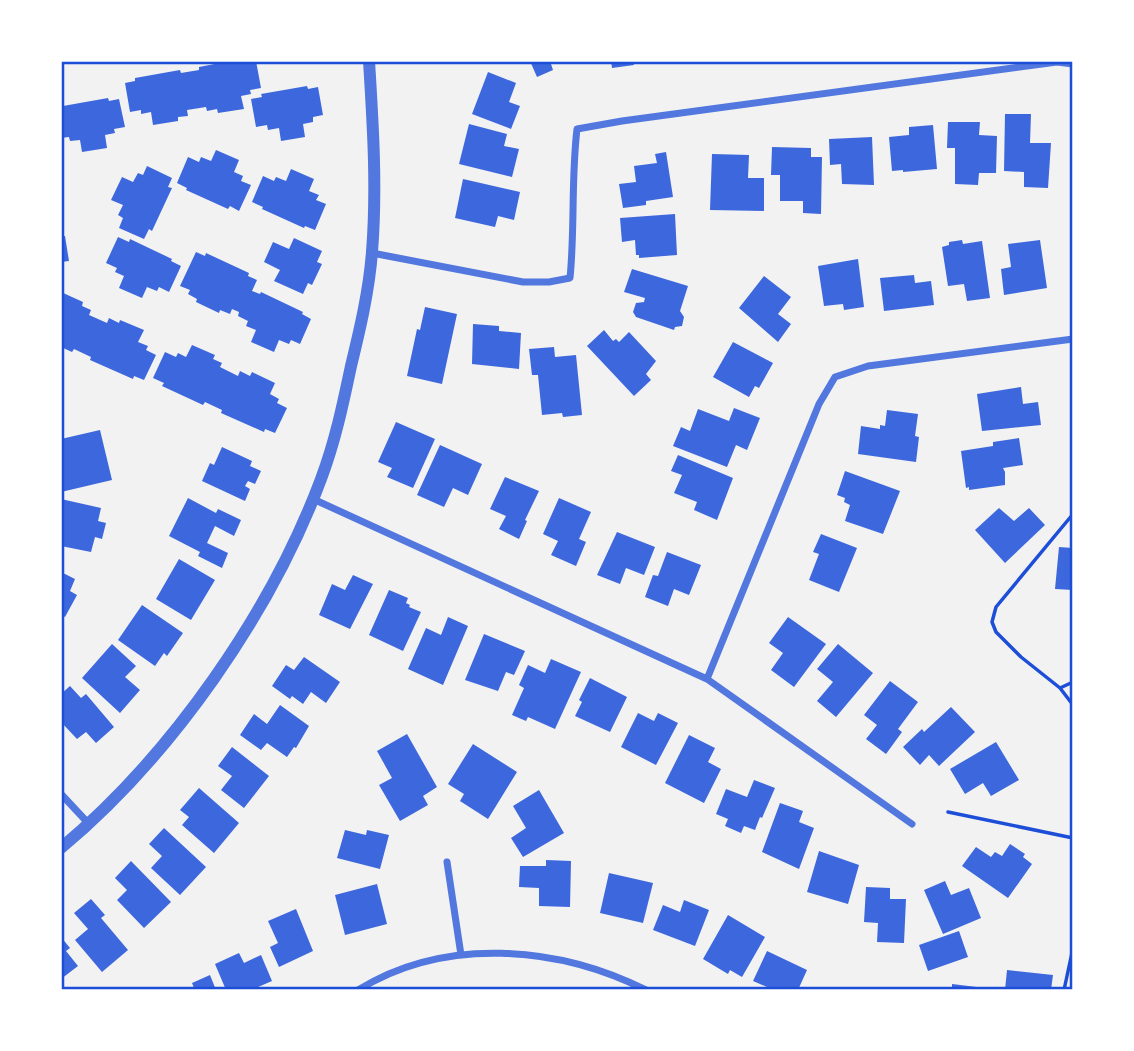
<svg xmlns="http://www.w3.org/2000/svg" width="1134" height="1051" viewBox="0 0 1134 1051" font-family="'PT Serif',serif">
<rect width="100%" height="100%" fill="#f2f2f2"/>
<path fill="#3d67dc" d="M230,61H256L261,88L250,90L251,94L241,96L244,109L218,113L217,109L207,111L206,107L187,110L188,116L178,117V121L153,125L151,112L141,114V110L130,112L125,83L135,81V78L180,70L181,73L199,70V67Z
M530,61H550L553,70L537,77Z
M611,61H633L634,65L612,68Z
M488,72L516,83L509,102L520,106L511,129L472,114Z
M307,86L308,89L318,87L323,115L313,117V122L303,124L305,137L281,141L279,128L268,130L267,125L256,127L251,99L262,97L261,94Z
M108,98L109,101L119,99L125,127L114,129L115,133L105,135L107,148L82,152L80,140L70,141L69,137L61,138L63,106Z
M1005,114H1031L1030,143H1051L1048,188L1024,187V172L1004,171Z
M948,122H980L979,135L997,136L996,173H979L978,185L955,184V148H947Z
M469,124L507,134L504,146L519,149L512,177L459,164Z
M933,125L937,169L903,172V170L892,171L889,137L909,135V127Z
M872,137L874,185L842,184L841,164L830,165L829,139Z
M772,147L811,148V157H822L821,214L803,213V201H780V175H771Z
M216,150L239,160L234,172L243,176L241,181L251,185L239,211L230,206L228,209L186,190L187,188L177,183L188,157L199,162L201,157L211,161Z
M666,152L673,197L646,201V205L623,208L619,184L636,182L634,166L657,163L655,154Z
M712,154L749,155L748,178H764V211L710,210Z
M147,166L172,178L168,187L172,188L152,231L149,229L144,239L119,228L123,218L118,215L123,205L111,200L122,177L133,182L138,173L143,175Z
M291,169L314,179L309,191L319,195L316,200L326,204L315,230L305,226L304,228L262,209L263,207L252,202L263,176L274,181L276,177L286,181Z
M463,179L520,192L514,220L498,216L495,227L455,218Z
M675,214L677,255L639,258V255H636L635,240L622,242L620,218Z
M61,236H65L69,261L61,262Z
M118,237L129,242L130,239L172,259L171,261L181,266L169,292L159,287L157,291L147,287L142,298L119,288L124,276L115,272L117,268L106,263Z
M294,238L322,251L317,262L322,264L312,285L308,283L303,294L274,281L280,270L264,262L273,242L289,249Z
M962,240L963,244L982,241L990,298L967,301L964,284L948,286L942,247L949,245V242Z
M1040,240L1047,288L1004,295L1001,269L1011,267L1008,244Z
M196,252L205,256L206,253L249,273L248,276L257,280L252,291L260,294L261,292L303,312L302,314L311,319L300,344L291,340L289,344L279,340L274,352L251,342L256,330L246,326L248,321L238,316L239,312L232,309L230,314L220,310L219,313L196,302L197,299L188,294L190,290L180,286Z
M858,259L864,307L844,310L843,304L824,306L818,266Z
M632,269L688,286L680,311L684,317L682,326L675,327L674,330L636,317L633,312L636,303L644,302L645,298L624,292Z
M914,275L915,283L931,281L934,305L884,311L880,278Z
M764,276L791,297L778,314L791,324L778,342L739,308Z
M61,292L83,302L82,306L91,310L89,315L107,323L109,318L119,323L120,320L144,330L138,342L148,346L146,350L156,355L144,380L134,376L133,379L90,360L91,357L74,349L72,352L61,347Z
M425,307L457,314L442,384L407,376L417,329L420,330Z
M473,324L499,326V331L521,333L519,369L472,364Z
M604,330L613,341L616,339L619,342L629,332L656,361L646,374L651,380L634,396L587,346Z
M733,342L773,363L759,388L755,386L749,397L713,377Z
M192,345L215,355L213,359L222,363L220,367L238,376L240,371L250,376L252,372L275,383L270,394L279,399L277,403L287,408L275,433L265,429L264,432L221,413L222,410L205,402L203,405L162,386L164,383L153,378L165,352L176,357L178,353L186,357Z
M554,347L555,357L576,355L582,415L563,417L562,413L542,415L538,375H532L529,349Z
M1021,387L1023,404L1038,402L1041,425L982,431L977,394Z
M734,408L760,418L747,450L736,445L727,467L673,446L681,427L690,431L698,409L729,421Z
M887,410L918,414L915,436L919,437L916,462L858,454L861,426L880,429V425L885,426Z
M396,422L435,439L413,488L387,477L392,468L378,462Z
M100,430L112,480L61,492V439Z
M1019,438L1023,465L1003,468L1005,472V485L969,490V487L966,488L961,451L993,446V442Z
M440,445L482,464L468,495L453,488L444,507L417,495Z
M222,447L252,461L250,466L261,471L255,484L248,481L245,486L250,489L245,501L202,481L210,463L214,465Z
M678,455L733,478L717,520L694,510L697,502L674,493L682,475L671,471Z
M845,471L900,491L883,534L845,521L850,505L844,502L845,498L837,495Z
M505,477L539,491L525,520L527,521L519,539L499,529L506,516L490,509Z
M188,498L216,513L218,509L241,520L234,536L215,526L207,543L228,553L222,568L198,556L200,552L169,536Z
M559,498L591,512L579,539L586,542L576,566L551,555L558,541L543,534Z
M61,499L101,508L98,521L106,523L102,539L95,537L91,552L61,546Z
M999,508L1014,521L1029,508L1045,525L1005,563L975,530Z
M617,532L655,547L644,575L626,568L620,584L597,575Z
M821,534L857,548L839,592L809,580L819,554L813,552Z
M1059,547L1073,548V590L1055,589Z
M667,552L701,565L689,595L674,589L668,606L645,597L653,575L658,576Z
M179,559L215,580L191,620L156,599Z
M61,572L75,579L70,591L77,595L65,617L61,615Z
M353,575L373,584L350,629L319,615L332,584L345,590Z
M389,590L408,598L406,603L410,605L409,607L421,612L403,651L369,635Z
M142,605L183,633L167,656L164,653L155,666L118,640Z
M448,617L468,626L443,685L408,669L426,628L441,635Z
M788,617L826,644L794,687L771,670L783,653L769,643Z
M484,634L525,651L514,675L506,672L498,691L465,680Z
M112,644L136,666L125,677L140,690L120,713L82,678Z
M838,644L873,673L836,717L817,701L833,682L817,669Z
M304,657L340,682L326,703L311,692L303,704L292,696L290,699L272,686L286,665L294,670Z
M551,659L581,672L555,729L528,717L526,721L512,715L524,688L519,685L528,665L545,673Z
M590,678L627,697L610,732L575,716L582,702L579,700Z
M890,681L918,702L898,729L902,732L886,754L866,739L877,725L864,715Z
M70,686L81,698L86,694L114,727L96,743L86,732L77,739L61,722V694Z
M280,705L309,726L296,748L294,747L287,757L267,743L261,750L240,735L254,714L267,724Z
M951,707L975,732L939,766L929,755L920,765L903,747L922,729L924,732Z
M638,713L654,721L658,713L678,723L656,765L621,747Z
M407,734L437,787L423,796L428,805L400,821L379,785L392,778L377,751Z
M689,735L715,748L708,762L721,769L704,803L665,783Z
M996,742L1019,780L991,796L983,783L965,794L950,769Z
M473,744L517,772L488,819L460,801L464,794L448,784Z
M232,747L269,776L244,808L221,790L232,776L218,766Z
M754,780L775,788L762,818L760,817L755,830L744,826L741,833L725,826L728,819L716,814L726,789L747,797Z
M199,788L239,823L214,853L182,825L189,817L180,810Z
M539,790L564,833L523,857L511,838L526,828L513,806Z
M780,803L803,811L799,822L814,828L799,869L762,852Z
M164,828L206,867L180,895L151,868L162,856L149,844Z
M345,830L366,835L367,830L389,835L380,869L337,858Z
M1010,844L1025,854L1023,857L1032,864L1008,898L962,866L976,847L991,857L995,852L1002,856Z
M819,851L859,865L848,904L807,892Z
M546,860L571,861L570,907L539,906V888L519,887L520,866H546Z
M131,861L171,902L144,928L117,900L127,890L115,878Z
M609,873L653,883L643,923L600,913Z
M945,881L951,895L969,888L981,918L943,934L924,890Z
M377,884L387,924L345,935L335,895Z
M866,887L890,888V899H906L904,943L877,942L878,923L864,922Z
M91,899L105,915L101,918L128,950L102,972L75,940L88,929L74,913Z
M684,900L709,910L695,946L653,930L663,905L680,912Z
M296,909L313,951L279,967L270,947L278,943L268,921Z
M728,915L765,937L742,977L730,970L728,974L703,959Z
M959,931L968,957L928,971L919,945Z
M61,937L70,948L66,951L78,966L61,979Z
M767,951L807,970L798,990H766L767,987L753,981Z
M239,953L244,963L261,955L272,981L251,990H226L215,964Z
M1007,970L1053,975L1051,990H1005Z
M210,975L216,990H189L194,988L192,983Z
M952,984L985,988V990H952Z"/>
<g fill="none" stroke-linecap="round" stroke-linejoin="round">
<path stroke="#1d4ed8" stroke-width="3.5" d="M1073,514L996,607L992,622L996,632L1021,657L1060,688L1073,705
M1060,688L1073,682
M948,812L1073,838
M1064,990L1073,948"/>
<path stroke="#5277de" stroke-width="7" d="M372,253L523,282H549L570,278C575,228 571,179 577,129L622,121L1057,62L1073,64
M313,499L707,679L912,824
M707,679L819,404L835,377L868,366L1073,339
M61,794L89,824
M447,862L461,955
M358,990C445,936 558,946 646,990"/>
<path stroke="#5277de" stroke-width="12" d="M61,848C171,756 271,613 321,479C335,442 343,404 351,366C360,329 369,291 372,252C377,188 373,125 369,61"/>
</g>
<rect width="1134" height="1051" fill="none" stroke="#ffffff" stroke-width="126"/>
<rect x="63" y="63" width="1008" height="925" fill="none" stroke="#1d4ed8" stroke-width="2.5"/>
</svg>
